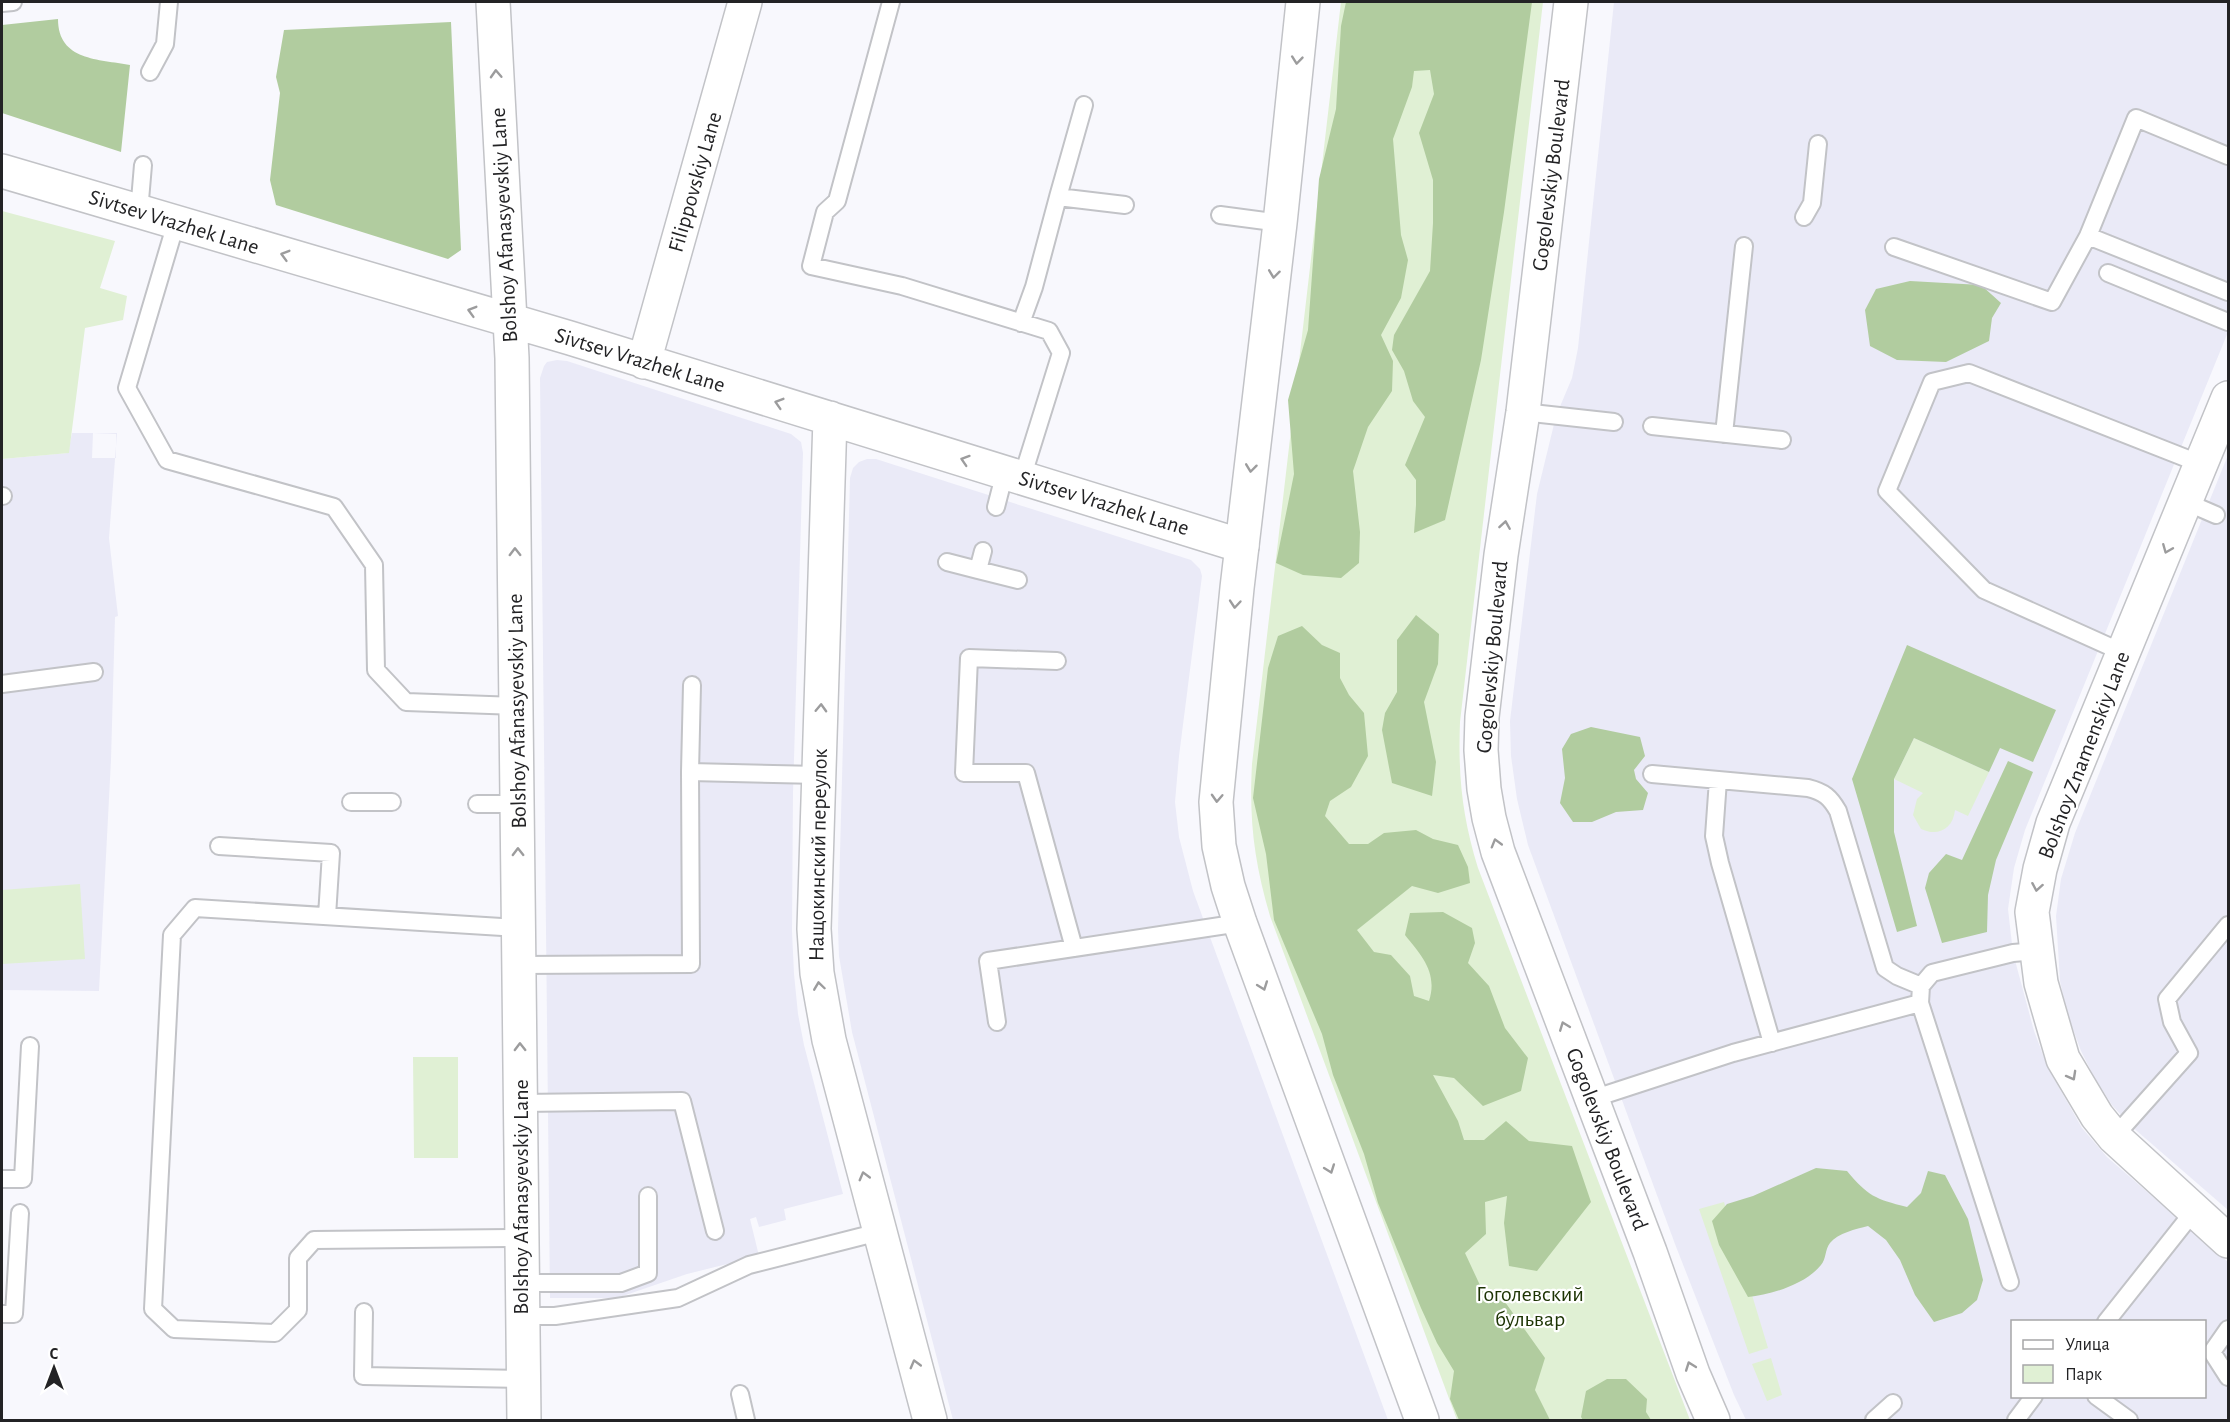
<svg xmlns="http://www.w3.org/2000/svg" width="2230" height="1422" viewBox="0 0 2230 1422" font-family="'Alegreya Sans',sans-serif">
<rect width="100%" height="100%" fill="#f8f8fd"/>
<path fill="#eaeaf7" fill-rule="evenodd" d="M1614,2H2228V332L2025,830L2014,868L2008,909L2013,953L2034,1031L2048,1068L2082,1128L2107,1157L2228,1262V1420H1746L1734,1395L1675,1244L1528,845L1517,799L1511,756L1510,721L1537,494L1556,416L1572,378L1578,348ZM2012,1322H2204V1396H2012Z
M557,360L567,361L791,434L801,442L803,453L793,793L792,931L794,974L798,1014L804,1045L843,1194L784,1209L786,1220L759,1227L756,1217L750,1219L759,1256L687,1274L617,1298H550L540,378L544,366L547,362Z
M72,433H117L109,538L118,616L115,617L111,760L99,991L2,990V459L68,453ZM93,433L116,434V458H92Z
M2228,455V1210L2130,1125L2112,1105L2094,1077L2081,1051L2067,1013L2060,981L2056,916L2061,879L2075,833Z
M867,459H876L1191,560L1200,569L1202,576L1179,756L1175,802L1179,837L1193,891L1388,1420H953L852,1032L839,956L838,929L850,478L853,468L859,462Z"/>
<path fill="#e0f0d4" d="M1341,2H1543L1460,722C1458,776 1462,816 1478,868L1690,1420H1457L1270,916C1254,861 1249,820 1252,764Z
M2,211L115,241L100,288L127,296L123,320L85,328L69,453L2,459Z
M1914,738L1989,772L1968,816L1955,810C1953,829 1938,837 1921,829L1913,815L1917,799L1923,793L1894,779Z
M80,884L85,959L2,964V890Z
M413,1057H458V1158H414Z
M1724,1202L1768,1348L1749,1354L1699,1209Z
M1771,1358L1782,1395L1767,1401L1752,1364Z"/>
<path fill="#b1cc9f" d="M1346,2H1532L1504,212L1481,360L1445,520L1414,533L1416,505V480L1405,465L1425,417L1413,401L1404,371L1392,350L1394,335L1430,271L1433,223V180L1419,133L1434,94L1430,70L1414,71L1412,87L1393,139L1401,235L1408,260L1401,298L1381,335L1393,361L1392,391L1368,427L1353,471L1360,532L1359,563L1341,578L1303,575L1276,563L1294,474L1288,400L1308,330L1319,179L1336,109L1341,26Z
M58,19C58,61 99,59 130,65L121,152L2,113V25Z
M451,22L461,250L448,259L276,205L270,180L280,93L276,77L284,30Z
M1910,281L1981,285L2001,303L1992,318L1989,341L1946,362L1897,360L1870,346L1865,310L1876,289Z
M1416,615L1439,634L1438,664L1424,702L1436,762L1432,796L1392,783L1382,730L1385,713L1397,692V640Z
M1302,626L1322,645L1340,653V678L1349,695L1364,713L1368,756L1351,787L1330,801L1325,816L1349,844H1368L1384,833L1416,830L1433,839L1458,845L1468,867L1470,883L1438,893L1412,886L1357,930L1374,952L1391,955L1410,976L1414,996L1429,1001C1438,973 1422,956 1405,935L1410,913L1443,912L1472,928L1475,943L1468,963L1489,986L1505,1028L1528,1058L1521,1091L1483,1106L1454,1078L1433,1075L1458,1121L1464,1140H1484L1506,1121L1529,1141L1572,1146L1591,1202L1537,1271L1509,1266L1504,1223L1507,1196L1485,1202L1486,1234L1465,1253L1485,1296L1505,1302L1545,1358L1535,1390L1550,1420H1459L1450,1399L1454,1371L1437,1343L1421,1308L1378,1203L1364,1154L1333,1075L1322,1034L1274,920L1266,854L1253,798L1268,668L1278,636Z
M1907,645L2056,710L2033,762L2000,748L1989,772L1914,738L1894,779V832L1917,926L1897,932L1852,779Z
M1591,727L1640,737L1645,756L1634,770L1636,779L1648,793L1643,810L1616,812L1592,822H1573L1560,803L1565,778L1562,749L1571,734Z
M2008,761L2033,772L1996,860L1988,895L1987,932L1942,943L1925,888L1929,873L1946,854L1962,860Z
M1816,1168L1847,1171C1868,1196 1875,1199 1907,1207L1921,1193L1928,1171L1945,1175L1968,1219L1983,1280L1977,1300L1962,1313L1934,1322L1915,1295L1900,1260L1886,1240L1868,1226C1856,1229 1838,1233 1830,1243C1825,1249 1826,1260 1821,1265C1806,1284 1771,1295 1748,1297L1719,1245L1712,1221L1727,1204L1753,1196Z
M1607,1379H1626L1647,1399L1646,1412L1651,1420H1583L1581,1417L1586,1391Z"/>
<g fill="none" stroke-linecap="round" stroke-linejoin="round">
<defs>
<path id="lane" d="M891,2L837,201L825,212L811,266L902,286L1049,331L1061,353L1022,478
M2,3L13,2
M150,72L165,44L169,2
M1058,197L1084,105
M139,212L143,165
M1220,215L1280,223
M1804,217L1812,203L1818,144
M176,223L127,388L167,460L334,507L374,565L376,670L406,702L517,706
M2088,236L2136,118L2228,156
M1894,247L2052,302L2088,236L2228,292
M2108,273L2228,322
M1021,323L1034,287L1058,197L1125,205
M1523,412L1614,422
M1652,426L1782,440
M1724,434L1744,246
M2,496H3
M2186,502L2216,515
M996,507L1005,472
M983,551L978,570L1018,580
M947,562L978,570
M2124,653L1984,590L1887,491L1932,382L1969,373L2201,464
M1057,661L969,658L964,773H1026L1074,948
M2,684L94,672
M690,772L692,685
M1652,774L1808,788C1824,792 1830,797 1838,811L1885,968L1897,976L1921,986
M1718,780L1714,836L1720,863L1772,1043
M351,802H392
M477,804H518
M219,846L331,853L327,916
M519,928L195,908L172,935L153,1309L174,1329L275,1333L298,1310V1258L314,1240L522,1238
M519,965L691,964L690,772L819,775
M997,1022L988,961L1240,923
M1592,1099L1733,1053L1920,1003
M521,1103L682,1101L715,1231
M2114,1137L2189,1053L2172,1022L2167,999L2228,925
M2,1179H23L30,1046
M2010,1282L1920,1003L1921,986L1932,973L2013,953L2037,951
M522,1283H621L648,1273V1196
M364,1312L363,1376L523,1379
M2,1314H14L20,1213
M522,1316H555L678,1298L749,1265L879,1232
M2106,1322L2194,1211
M2228,1329L2212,1352L2228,1377
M740,1394L746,1420
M2096,1396L2129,1420
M1874,1420L1893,1403
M2016,1420L2034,1396"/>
<path id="street" d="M493,2L512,358L524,1420
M2,171L570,338L1242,546
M644,362L745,2
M2228,398L2053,823L2040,869L2032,912L2041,983L2063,1059L2097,1116L2114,1137L2228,1241
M830,418L814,929L817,973L829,1040L930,1420"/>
<path id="secondary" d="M1303,2L1280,223L1237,588L1216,802L1219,846L1228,886L1240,923L1422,1420
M1571,2L1523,412L1501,555L1482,717L1481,750L1484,789L1489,818L1498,852L1650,1252L1693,1374L1713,1420"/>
</defs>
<use href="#lane" stroke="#c2c3c7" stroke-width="20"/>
<use href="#street" stroke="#c2c3c7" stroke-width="36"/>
<use href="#secondary" stroke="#c2c3c7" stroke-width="36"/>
<use href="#lane" stroke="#fff" stroke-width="16"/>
<use href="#street" stroke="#fff" stroke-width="33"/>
<use href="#secondary" stroke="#fff" stroke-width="33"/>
</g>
<defs><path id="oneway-chevron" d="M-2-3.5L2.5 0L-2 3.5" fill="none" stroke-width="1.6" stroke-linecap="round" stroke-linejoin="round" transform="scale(1.5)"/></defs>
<g stroke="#9c9c9d">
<use href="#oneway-chevron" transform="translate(1297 60) rotate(96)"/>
<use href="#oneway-chevron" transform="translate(496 74) rotate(-93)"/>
<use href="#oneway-chevron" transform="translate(285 255) rotate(-164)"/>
<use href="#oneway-chevron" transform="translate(1274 274) rotate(97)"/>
<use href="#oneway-chevron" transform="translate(472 311) rotate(-164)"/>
<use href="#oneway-chevron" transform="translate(779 403) rotate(-163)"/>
<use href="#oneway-chevron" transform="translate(965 460) rotate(-162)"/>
<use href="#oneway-chevron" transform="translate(1251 468) rotate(97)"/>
<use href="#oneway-chevron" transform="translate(1505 525) rotate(-81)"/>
<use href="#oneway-chevron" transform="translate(2167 549) rotate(112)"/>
<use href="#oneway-chevron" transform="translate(515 552) rotate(-91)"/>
<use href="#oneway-chevron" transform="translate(1235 604) rotate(95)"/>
<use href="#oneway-chevron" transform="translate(821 708) rotate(-88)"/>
<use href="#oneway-chevron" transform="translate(1217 798) rotate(93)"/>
<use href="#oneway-chevron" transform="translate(1496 843) rotate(-106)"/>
<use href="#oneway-chevron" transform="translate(518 852) rotate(-91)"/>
<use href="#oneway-chevron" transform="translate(2037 887) rotate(100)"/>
<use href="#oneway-chevron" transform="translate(819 986) rotate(-98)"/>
<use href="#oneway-chevron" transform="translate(1263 986) rotate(70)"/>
<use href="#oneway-chevron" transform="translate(1564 1026) rotate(-111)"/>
<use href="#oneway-chevron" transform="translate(520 1047) rotate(-91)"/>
<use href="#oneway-chevron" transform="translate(2072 1076) rotate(61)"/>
<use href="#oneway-chevron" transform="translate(1330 1169) rotate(70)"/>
<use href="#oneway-chevron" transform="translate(864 1176) rotate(-105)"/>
<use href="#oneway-chevron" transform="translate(915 1364) rotate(-105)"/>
<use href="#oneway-chevron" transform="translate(1690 1366) rotate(-110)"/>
</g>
<g text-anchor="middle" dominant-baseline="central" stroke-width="4.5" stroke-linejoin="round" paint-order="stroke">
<g font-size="22" fill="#232325" stroke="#fff">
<text transform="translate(1551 175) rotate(-83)">Gogolevskiy Boulevard</text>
<text transform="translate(695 182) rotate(-74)">Filippovskiy Lane</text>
<text transform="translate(174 222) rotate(17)">Sivtsev Vrazhek Lane</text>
<text transform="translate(504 225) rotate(-93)">Bolshoy Afanasyevskiy Lane</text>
<text transform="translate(640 360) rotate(17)">Sivtsev Vrazhek Lane</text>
<text transform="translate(1104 503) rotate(17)">Sivtsev Vrazhek Lane</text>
<text transform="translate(1492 657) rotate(-85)">Gogolevskiy Boulevard</text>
<text transform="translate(517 711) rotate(-91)">Bolshoy Afanasyevskiy Lane</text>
<text transform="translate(2084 755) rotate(-69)">Bolshoy Znamenskiy Lane</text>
<text transform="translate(818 855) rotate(-89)">Нащокинский переулок</text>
<text transform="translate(1607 1139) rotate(69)">Gogolevskiy Boulevard</text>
<text transform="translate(521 1197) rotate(-90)">Bolshoy Afanasyevskiy Lane</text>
</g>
<g font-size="22" fill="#1d3404" stroke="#fff">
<text x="1530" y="1294">Гоголевский<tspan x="1530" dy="25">бульвар</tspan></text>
</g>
</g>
<rect width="2230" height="1422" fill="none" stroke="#232325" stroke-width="6"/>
<rect x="2011" y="1320" width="195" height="78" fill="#ffffff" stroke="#a7a7a8" stroke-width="1.5"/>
<rect x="2023" y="1340" width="30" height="9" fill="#ffffff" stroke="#a7a7a8" stroke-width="1.5"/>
<text x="2065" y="1350" font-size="18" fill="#232325">Улица</text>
<rect x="2023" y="1365" width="30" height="18" fill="#e0f0d4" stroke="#a7a7a8" stroke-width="1.5"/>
<text x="2065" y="1380" font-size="18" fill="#232325">Парк</text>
<g transform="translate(54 1368)" stroke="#ffffff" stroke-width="4.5" paint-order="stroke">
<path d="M0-4.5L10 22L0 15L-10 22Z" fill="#232325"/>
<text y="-9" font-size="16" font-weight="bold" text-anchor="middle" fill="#232325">С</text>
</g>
</svg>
